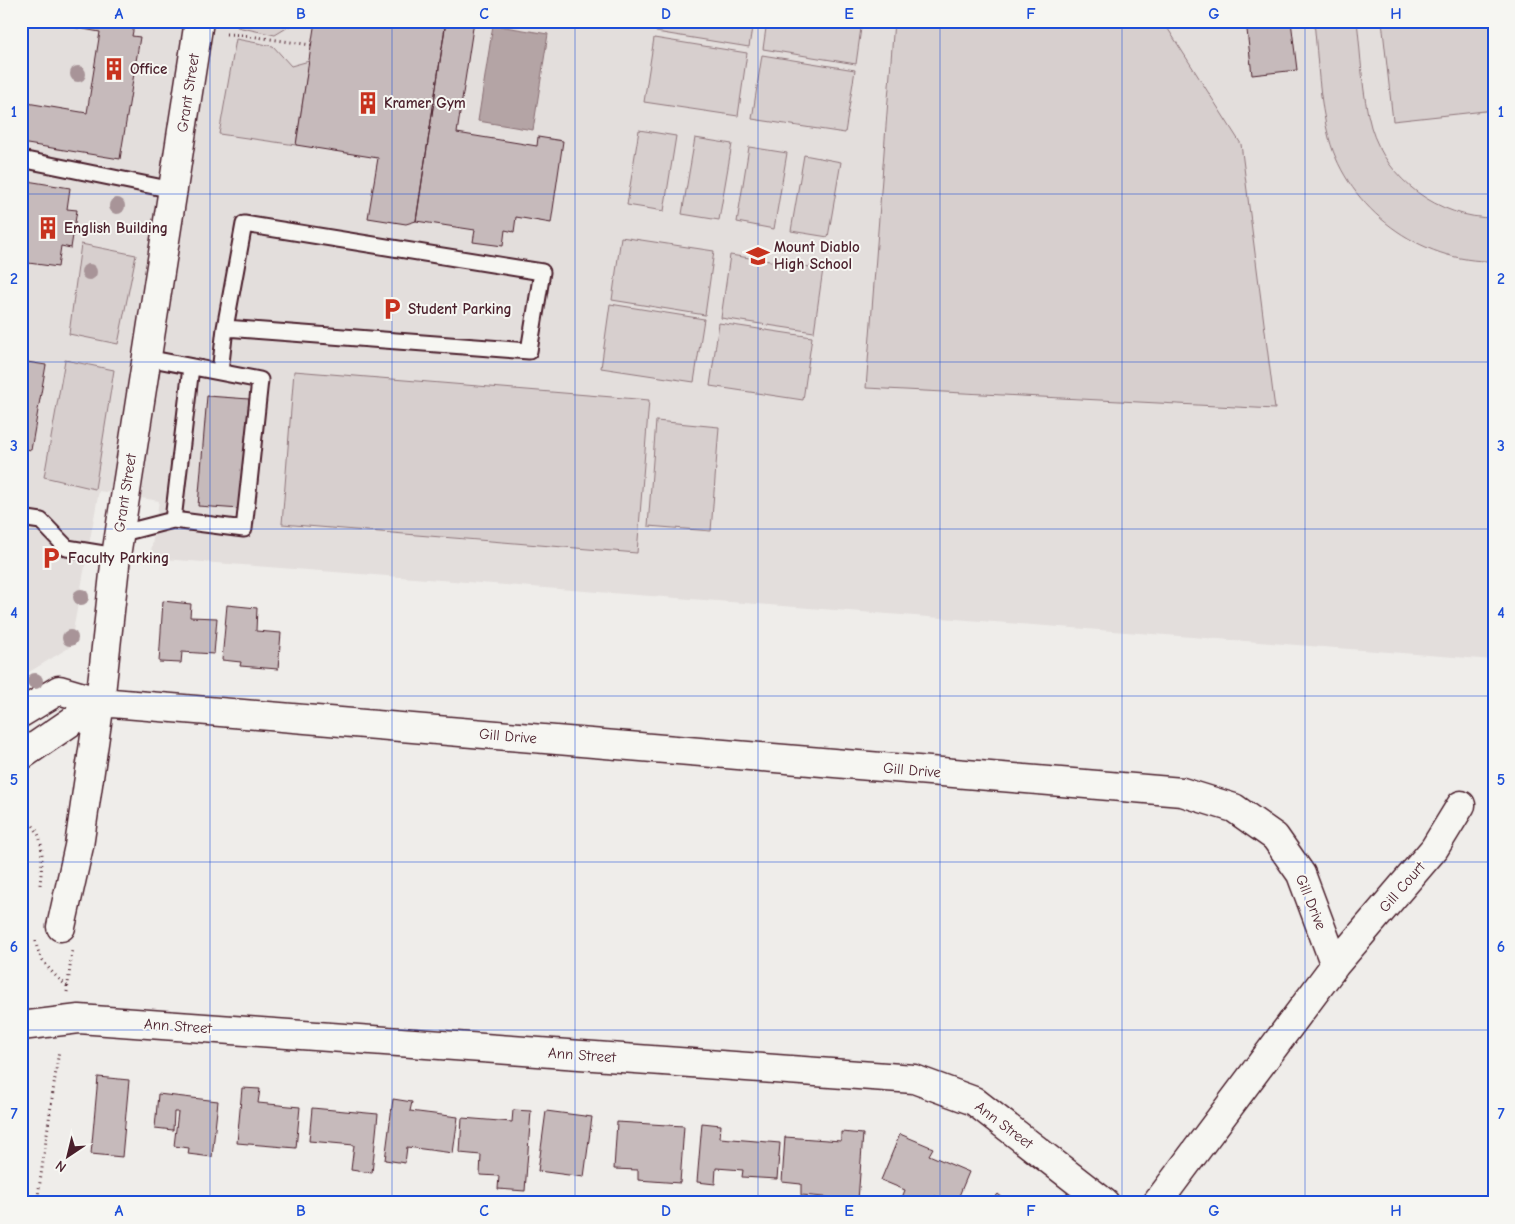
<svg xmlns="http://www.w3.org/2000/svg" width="1515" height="1224" viewBox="0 0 1515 1224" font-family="'Comic Neue',sans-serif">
<rect width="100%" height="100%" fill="#efedea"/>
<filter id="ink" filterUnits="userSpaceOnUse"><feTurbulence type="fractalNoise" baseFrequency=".02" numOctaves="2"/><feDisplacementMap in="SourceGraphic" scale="10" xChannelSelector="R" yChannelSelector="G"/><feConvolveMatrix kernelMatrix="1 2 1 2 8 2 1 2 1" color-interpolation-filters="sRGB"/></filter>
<g filter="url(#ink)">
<path fill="#e3dedc" d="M21,21H1494V660L150,558L159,501L99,491L70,647L21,677Z"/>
<path fill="#d7cfce" stroke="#90777c" d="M238,21H315L314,25L295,23L275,35L237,27Z
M657,21H753L749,47L656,32Z
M767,21H862L856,64L763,49Z
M894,21H1163L1241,144L1275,409L866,388Z
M1314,21H1357C1361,54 1362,95 1371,127C1387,180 1438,218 1494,218V261C1421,263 1348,209 1329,138C1319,101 1318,60 1314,21Z
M1382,21H1494V110L1393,121Z
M654,38L747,53L738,116L644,102Z
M236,39L273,46L291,66L309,61L296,145L219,134Z
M762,55L855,70L845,133L752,119Z
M639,130L676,136L664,211L627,205Z
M695,138L732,144L719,220L682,214Z
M749,147L787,153L774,229L737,222Z
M804,155L841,162L828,237L791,231Z
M621,237L714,251L705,315L612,300Z
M81,244L136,255L118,344L69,334Z
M730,255L823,269L814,332L721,318Z
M610,304L704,319L694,382L601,368Z
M719,323L812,337L803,400L710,386Z
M65,360L114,370L95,489L44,477Z
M294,371L649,400L637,553L282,524Z
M656,421L719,427L711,531L648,526Z"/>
<path fill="#b4a4a5" stroke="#8a6f74" d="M493,25L548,34L533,130L478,121Z"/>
<path fill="#c6babb" stroke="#4a1f2b" d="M73,21H135L132,36L140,37L120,159L21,143V102L87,113L100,32L72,27Z
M315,21H446L416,221L406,224L368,218L378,158L296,145Z
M446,21H474L457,133L537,146L538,137L563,141L551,223L516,217L514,232L505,230L503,246L473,242L475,230L416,221Z
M1246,21H1291L1297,70L1252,75Z
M21,180L70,188L67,209L77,210L71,248L61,246L58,267L21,262Z
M21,361L46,365L31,450L21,448Z
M207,396L249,399L240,509L198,506Z
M163,601L191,604L190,617L217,618L214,654L182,652L181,663L159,662Z
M227,605L257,608L256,631L281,633L278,669L240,666L241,662L222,660Z
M98,1077L129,1080L122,1157L91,1154Z
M242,1088L260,1089L258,1103L300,1107L296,1148L237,1143Z
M158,1094L218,1101L212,1157L188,1154L189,1148L174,1146L178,1112H174L173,1130L155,1128Z
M393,1099L412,1102L410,1111L458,1117L453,1153L407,1147L405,1163L385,1160Z
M312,1108L378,1114L372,1173L351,1170L354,1145L309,1141Z
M513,1110L531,1111L525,1191L498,1189L499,1176L480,1175L481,1155L460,1153L462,1118L512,1122Z
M546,1111L592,1117L584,1177L538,1171Z
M617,1122L684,1126L680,1183L638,1180V1170L614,1169Z
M702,1123L721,1125L720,1138L780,1143L777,1179L742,1177L743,1170L716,1168L715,1184L697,1182Z
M841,1132L863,1134L858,1200L801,1195V1184L782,1182L785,1137L841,1141Z
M900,1134L933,1148L929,1155L969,1172L956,1203L935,1196L932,1203H900L905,1190L881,1180Z
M998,1194L1009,1203H990Z"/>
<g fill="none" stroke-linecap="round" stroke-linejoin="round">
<defs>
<path id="service" d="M21,159L173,190
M220,372L225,328L244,224L542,272L529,351L225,328
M21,518L41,521L67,548L116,556
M173,520L191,367
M119,534L173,520L244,529L260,380L147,358"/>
<path id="minor" d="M21,713L59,690L100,702L1182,792L1234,808L1275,837L1301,874L1335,965
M21,756L100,702
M61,927L79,846L100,702L116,556L199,21
M21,1026L79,1019L914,1079L974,1101L1105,1203
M1157,1203L1335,965L1434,849L1461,805"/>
</defs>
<use href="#service" stroke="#4a1f2b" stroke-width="19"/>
<use href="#minor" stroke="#4a1f2b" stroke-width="31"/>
<path stroke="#4a1f2b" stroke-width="3" stroke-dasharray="1 4" stroke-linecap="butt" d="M226,34L243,35L311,45
M21,817C48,829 42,861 40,885
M36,941C37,959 54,975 67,986
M67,992L72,951
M37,1203L59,1050"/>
<use href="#service" stroke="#f6f6f2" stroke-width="15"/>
<use href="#minor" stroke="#f6f6f2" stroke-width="28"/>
</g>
<g fill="#a89498">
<circle cx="78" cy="74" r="8"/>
<circle cx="117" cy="206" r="8"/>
<circle cx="89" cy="272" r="8"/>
<circle cx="81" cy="597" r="8"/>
<circle cx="70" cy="638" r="8"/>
<circle cx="35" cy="681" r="8"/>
</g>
</g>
<path fill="none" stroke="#1d4ed8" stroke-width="1" stroke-opacity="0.55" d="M210,21V1203M392,21V1203M575,21V1203M758,21V1203M940,21V1203M1122,21V1203M1305,21V1203M21,194H1494M21,362H1494M21,529H1494M21,696H1494M21,862H1494M21,1030H1494"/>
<defs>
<symbol id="building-bare" viewBox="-9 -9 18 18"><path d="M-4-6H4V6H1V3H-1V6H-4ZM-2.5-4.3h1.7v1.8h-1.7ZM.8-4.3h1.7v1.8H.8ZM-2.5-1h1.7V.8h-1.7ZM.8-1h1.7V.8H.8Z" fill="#c8321e" stroke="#f6f6f2" stroke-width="2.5" paint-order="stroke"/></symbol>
<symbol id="school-bare" viewBox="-9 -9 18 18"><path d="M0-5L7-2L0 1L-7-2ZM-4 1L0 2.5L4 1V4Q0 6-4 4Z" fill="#c8321e" stroke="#f6f6f2" stroke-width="2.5" paint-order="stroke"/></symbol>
<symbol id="parking-bare" viewBox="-9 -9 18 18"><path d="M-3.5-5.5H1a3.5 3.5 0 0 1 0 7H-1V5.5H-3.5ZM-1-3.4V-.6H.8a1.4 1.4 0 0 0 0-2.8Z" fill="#c8321e" stroke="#f6f6f2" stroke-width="2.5" paint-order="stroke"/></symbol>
</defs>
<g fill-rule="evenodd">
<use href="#building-bare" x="98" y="53" width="32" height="32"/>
<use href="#building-bare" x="352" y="87" width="32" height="32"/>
<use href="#building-bare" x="32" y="212" width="32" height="32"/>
<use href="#school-bare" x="742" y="240" width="32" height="32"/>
<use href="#parking-bare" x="376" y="293" width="32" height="32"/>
<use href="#parking-bare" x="35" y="542" width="32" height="32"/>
</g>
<g text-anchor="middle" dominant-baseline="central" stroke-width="4" stroke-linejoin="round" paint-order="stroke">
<g font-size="15" font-weight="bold" fill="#4a1f2b" stroke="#f6f6f2" text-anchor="start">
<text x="130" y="69">Office</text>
<text x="384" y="103">Kramer Gym</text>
<text x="64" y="228">English Building</text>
<text x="774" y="247">Mount Diablo<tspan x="774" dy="17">High School</tspan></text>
<text x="408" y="309">Student Parking</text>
<text x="68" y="558">Faculty Parking</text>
</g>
<g font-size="15" fill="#4a1f2b" stroke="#f6f6f2">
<text transform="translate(188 93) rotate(-81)">Grant Street</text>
<text transform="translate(125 493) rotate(-81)">Grant Street</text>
<text transform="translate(508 736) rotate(5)">Gill Drive</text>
<text transform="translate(912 770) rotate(5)">Gill Drive</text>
<text transform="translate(1402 887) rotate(-49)">Gill Court</text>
<text transform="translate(1311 902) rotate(68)">Gill Drive</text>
<text transform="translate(178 1026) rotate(4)">Ann Street</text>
<text transform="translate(582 1055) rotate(4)">Ann Street</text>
<text transform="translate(1004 1125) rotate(37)">Ann Street</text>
</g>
</g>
<rect width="1515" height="1224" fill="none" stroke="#f6f6f2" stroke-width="55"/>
<g transform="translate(68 1156) rotate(215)" stroke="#f6f6f2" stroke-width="4" paint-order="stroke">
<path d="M0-4L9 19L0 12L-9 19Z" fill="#4a1f2b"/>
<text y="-8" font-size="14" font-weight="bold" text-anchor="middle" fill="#4a1f2b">N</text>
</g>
<rect x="28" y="28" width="1460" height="1168" fill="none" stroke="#1d4ed8" stroke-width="2"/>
<g font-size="16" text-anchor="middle" font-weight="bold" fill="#1d4ed8">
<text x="119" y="19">A</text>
<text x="301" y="19">B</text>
<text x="484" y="19">C</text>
<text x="666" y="19">D</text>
<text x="849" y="19">E</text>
<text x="1031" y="19">F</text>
<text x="1214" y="19">G</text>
<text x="1396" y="19">H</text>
<text x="14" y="117">1</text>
<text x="1501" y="117">1</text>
<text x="14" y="284">2</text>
<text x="1501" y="284">2</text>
<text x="14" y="451">3</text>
<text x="1501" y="451">3</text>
<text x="14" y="618">4</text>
<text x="1501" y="618">4</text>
<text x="14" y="785">5</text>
<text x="1501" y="785">5</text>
<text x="14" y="952">6</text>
<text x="1501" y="952">6</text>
<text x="14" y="1119">7</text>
<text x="1501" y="1119">7</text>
<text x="119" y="1216">A</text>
<text x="301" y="1216">B</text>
<text x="484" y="1216">C</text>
<text x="666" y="1216">D</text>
<text x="849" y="1216">E</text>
<text x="1031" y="1216">F</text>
<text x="1214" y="1216">G</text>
<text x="1396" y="1216">H</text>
</g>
</svg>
